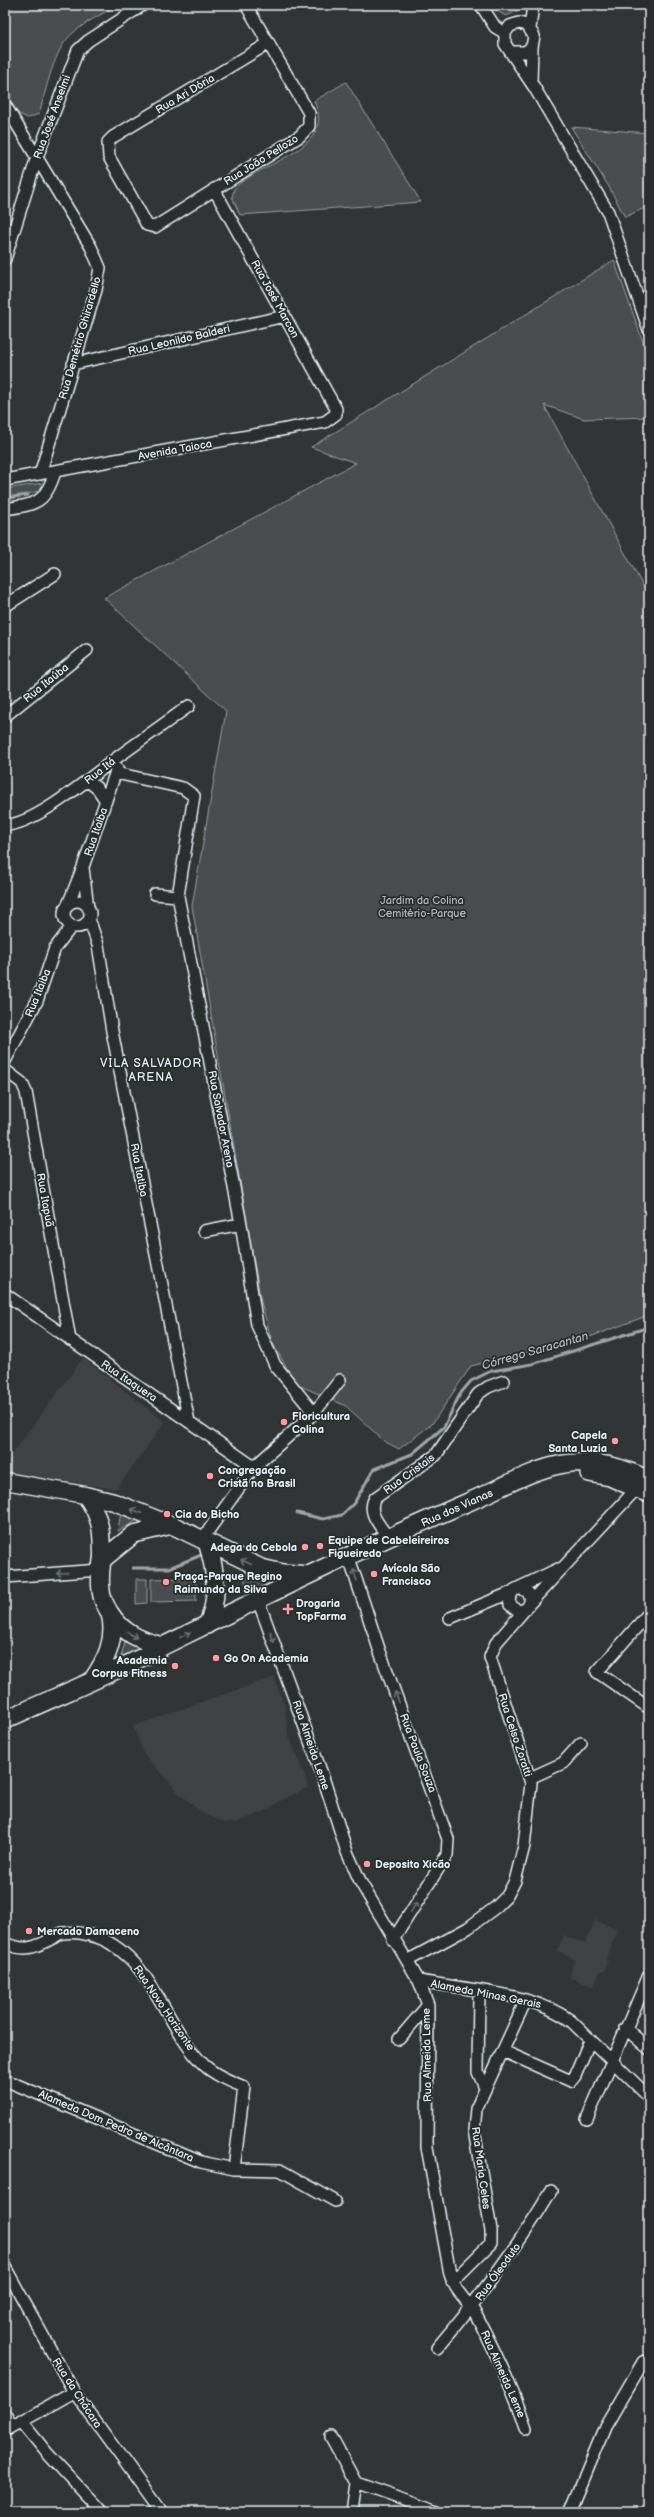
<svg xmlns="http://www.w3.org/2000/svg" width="654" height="2517" viewBox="0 0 654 2517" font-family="'Balsamiq Sans',sans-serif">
<rect width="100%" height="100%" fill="#323536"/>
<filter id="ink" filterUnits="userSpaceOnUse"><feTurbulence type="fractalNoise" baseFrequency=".025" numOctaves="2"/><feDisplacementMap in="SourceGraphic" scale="8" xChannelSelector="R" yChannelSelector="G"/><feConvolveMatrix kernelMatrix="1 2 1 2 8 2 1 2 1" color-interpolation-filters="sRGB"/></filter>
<g filter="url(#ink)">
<path fill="#3f4244" d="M83,1358L165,1422L116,1489L5,1472V1463Z
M274,1677L285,1707L288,1733L309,1787L280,1801L266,1811L235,1823H224L202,1813L179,1793L144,1754L133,1726Z
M595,1920L617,1930L606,1960L608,1962L604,1972L600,1971L594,1987L569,1977L575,1960L557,1950L564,1935L585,1944Z"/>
<path fill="#494d4f" stroke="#989fa4" d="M5,5H118C101,15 80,24 67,39C53,55 45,94 39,114L28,118L17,113L5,93Z
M490,5H523L518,11L506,16L495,10Z
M346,82L421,202L240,215L232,197L234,189C259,161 338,151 314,101Z
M571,127L649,133V206L625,217L609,187Z
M614,260L649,359V417L584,419L544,405L649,597V1315L587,1338L471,1366L432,1424L399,1449L384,1441L346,1406L296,1384L272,1342L261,1302L192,906L226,711L104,598L356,463L311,447Z
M43,483L45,489L5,501V489Z
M125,1514L143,1517L118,1531L120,1517Z
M246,1570L288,1576L249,1596L244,1578Z
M196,1578V1601L151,1602V1579Z
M136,1579H147V1603L136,1604Z
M125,1642L142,1649L121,1657Z"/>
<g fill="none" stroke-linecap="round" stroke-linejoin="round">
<path stroke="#9fa5aa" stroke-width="3" d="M5,498L28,495
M297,1513L323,1519L342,1515L354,1503L374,1469L412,1454L444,1427L460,1394L471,1381L491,1371L532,1364L649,1327
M5,1565H8
M133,1568H169L204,1554"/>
<defs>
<path id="street" d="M246,5L309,113V126L300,136L155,227L147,225L109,157L108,142L113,137L269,43
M481,5L495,27L505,33
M530,28L533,5
M512,52H525L532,47L534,36L527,25L519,23L510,26L505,33V44L534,87L608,212L649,330
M531,82L532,47
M5,105L91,247L100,268L96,290L40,474
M5,259L37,157L78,50L88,41L143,5
M73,364L285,316
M5,480L325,422L336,414V409L214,189
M5,509C36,504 45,504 55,472
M5,606L55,574
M5,716L87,650
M116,773L183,788L194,796L178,896L241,1224L257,1325L275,1365L314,1413
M88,781L98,789L106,801
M5,825C35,826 96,772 122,754C144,738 167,722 189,706
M83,868L88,908
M155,894L178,896
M64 914a13 13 0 1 1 26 0a13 13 0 1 1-26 0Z
M67,907L83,867L117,768
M89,919L98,945L112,1031L189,1422
M5,1061L37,1001L55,948L72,926
M5,1070L22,1083L26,1092L70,1340
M204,1231L241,1224
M5,1294L254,1467
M203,1538L254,1467L314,1413L340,1380
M389,1539C381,1526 366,1513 375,1498L436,1455L478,1394L488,1387L504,1381
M349,1558L379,1649L448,1839L447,1855L393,1940
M5,1577L100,1570
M516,1589L558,1569
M258,1600L322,1774L347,1852L361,1883L419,1981L428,2005L427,2147L450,2274C454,2290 467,2299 475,2313C494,2349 513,2388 526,2428
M530,1603L640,1485
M649,1613L597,1672L649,1708
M450,1618L512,1592
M530,1778L563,1763L581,1743
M5,1943C24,1952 35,1948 53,1938C56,1936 60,1933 63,1933C79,1931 100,1936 113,1945C156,1972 168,2030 204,2065C215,2075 230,2081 244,2087L234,2169
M407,1961L468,1928L496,1907L507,1896L515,1881L524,1846L531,1783L490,1657L496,1643L528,1606C535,1595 525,1586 514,1590L509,1598L510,1605L519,1611L526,1609
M419,1981C467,1990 531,1992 571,2021L649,2097
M479,1992L478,2072L485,2088
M625,2028L649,2049
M399,2039L428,2005
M503,2051L571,2081L575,2076L590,2040
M5,2080L201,2162L234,2169L280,2170L335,2201
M587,2119L649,1975
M5,2267L74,2392L161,2512
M452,2282L491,2243V2230L474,2130L476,2109L526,2000
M437,2348C479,2298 518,2247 551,2191
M5,2414L12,2426
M21,2421L47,2453L102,2512
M5,2431L74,2392
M331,2437L356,2483L438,2512
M352,2512L356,2483
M570,2512L605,2427L643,2362L649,2361"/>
<path id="secondary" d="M5,1481L85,1495L114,1502L172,1525
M85,1495C102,1518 102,1533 102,1560"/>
<path id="primary" d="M589,1473L610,1477L649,1494
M110,1613C122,1633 141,1641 163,1646
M207,1625C220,1599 216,1570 207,1542
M91,1682C105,1662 117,1640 110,1614C108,1609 105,1605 103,1600C99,1587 100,1573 102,1560L134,1534L172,1525L261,1568L283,1573L309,1575
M5,1720C58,1695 112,1675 163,1646C263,1597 364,1547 466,1503C495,1491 535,1468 564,1464C595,1459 622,1467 649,1480"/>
</defs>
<use href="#street" stroke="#e8f1f8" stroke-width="14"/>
<use href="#secondary" stroke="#e8f1f8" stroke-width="19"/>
<use href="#primary" stroke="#e8f1f8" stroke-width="20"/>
<use href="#street" stroke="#2a2d2e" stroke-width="11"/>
<use href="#secondary" stroke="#2a2d2e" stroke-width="16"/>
<use href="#primary" stroke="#2a2d2e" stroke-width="17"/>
</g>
<defs><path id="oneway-shaft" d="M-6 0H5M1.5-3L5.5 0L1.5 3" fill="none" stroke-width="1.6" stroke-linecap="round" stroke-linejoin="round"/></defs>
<g stroke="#6c7275">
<use href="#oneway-shaft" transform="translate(136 1511) rotate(-157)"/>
<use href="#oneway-shaft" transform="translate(246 1562) rotate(-156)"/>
<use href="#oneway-shaft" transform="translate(62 1573) rotate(175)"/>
<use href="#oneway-shaft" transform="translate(355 1575) rotate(-108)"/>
<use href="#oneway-shaft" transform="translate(132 1635) rotate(30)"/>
<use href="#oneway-shaft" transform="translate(185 1635) rotate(-26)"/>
<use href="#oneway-shaft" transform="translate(272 1637) rotate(70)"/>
<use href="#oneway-shaft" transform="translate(397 1697) rotate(-111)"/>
<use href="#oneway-shaft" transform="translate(414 1907) rotate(-58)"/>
</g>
</g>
<g fill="#ff9aa2" stroke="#2a2d2e" stroke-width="1.5">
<circle cx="284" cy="1422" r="4"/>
<circle cx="615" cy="1441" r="4"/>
<circle cx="210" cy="1476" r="4"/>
<circle cx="167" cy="1514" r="4"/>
<circle cx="320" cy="1546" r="4"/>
<circle cx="305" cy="1547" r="4"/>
<circle cx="374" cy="1574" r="4"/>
<circle cx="166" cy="1582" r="4"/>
<path d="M286 1603h4v4h4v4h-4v4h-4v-4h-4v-4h4z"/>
<circle cx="216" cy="1658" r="4"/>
<circle cx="175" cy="1666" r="4"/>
<circle cx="367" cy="1864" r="4"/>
<circle cx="29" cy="1931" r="4"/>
</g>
<g text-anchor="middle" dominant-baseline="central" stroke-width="3.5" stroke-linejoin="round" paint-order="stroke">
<g font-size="11" fill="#e8f1f8" stroke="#2a2d2e">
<text transform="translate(185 94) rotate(-31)">Rua Ari Dória</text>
<text transform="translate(52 117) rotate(-70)">Rua José Anselmi</text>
<text transform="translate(261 160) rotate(-32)">Rua João Pellozo</text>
<text transform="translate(275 299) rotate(61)">Rua José Marcon</text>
<text transform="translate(80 338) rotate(-74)">Rua Demétrio Ghirardello</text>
<text transform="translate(179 340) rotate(-13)">Rua Leonildo Balderi</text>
<text transform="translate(175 450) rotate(-10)">Avenida Taioca</text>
<text transform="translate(46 683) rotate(-39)">Rua Itaúba</text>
<text transform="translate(100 771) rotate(-38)">Rua Itá</text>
<text transform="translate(96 832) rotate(-71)">Rua Italba</text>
<text transform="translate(38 993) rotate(-68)">Rua Itaiba</text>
<text transform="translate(221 1119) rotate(79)">Rua Salvador Arena</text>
<text transform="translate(139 1170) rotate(79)">Rua Itatiba</text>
<text transform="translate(45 1200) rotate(80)">Rua Itapuã</text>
<text transform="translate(129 1381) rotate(34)">Rua Itaquera</text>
<text transform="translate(409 1474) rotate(-36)">Rua Cristais</text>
<text transform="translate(457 1508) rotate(-24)">Rua dos Vianas</text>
<text transform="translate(515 1735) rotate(72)">Rua Celso Zoratti</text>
<text transform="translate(311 1745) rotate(71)">Rua Almeida Leme</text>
<text transform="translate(418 1753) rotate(69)">Rua Paula Souza</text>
<text transform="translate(486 1994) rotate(11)">Alameda Minas Gerais</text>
<text transform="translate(164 2008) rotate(56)">Rua Novo Horizonte</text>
<text transform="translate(427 2055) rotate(-91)">Rua Almeida Leme</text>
<text transform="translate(116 2126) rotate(23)">Alameda Dom Pedro de Alcântara</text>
<text transform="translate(481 2168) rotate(82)">Rua Maria Celes</text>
<text transform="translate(498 2272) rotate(-54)">Rua Óleoduto</text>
<text transform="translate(503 2374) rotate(66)">Rua Almeida Leme</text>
<text transform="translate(77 2393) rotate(57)">Rua da Chácara</text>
</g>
<g font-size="11" fill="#b0b8bd" stroke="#2a2d2e">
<text x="422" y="900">Jardim da Colina<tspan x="422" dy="13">Cemitério-Parque</tspan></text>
</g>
<g font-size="11" font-weight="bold" fill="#e8f1f8" stroke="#2a2d2e" text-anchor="start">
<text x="292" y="1416">Floricultura<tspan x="292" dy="13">Colina</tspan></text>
<text x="607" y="1435" text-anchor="end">Capela<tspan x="607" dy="13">Santa Luzia</tspan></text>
<text x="218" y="1470">Congregação<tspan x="218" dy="13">Cristã no Brasil</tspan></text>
<text x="175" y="1514">Cia do Bicho</text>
<text x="328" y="1540">Equipe de Cabeleireiros<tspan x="328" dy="13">Figueiredo</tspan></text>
<text x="297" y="1547" text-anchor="end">Adega do Cebola</text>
<text x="382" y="1568">Avícola São<tspan x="382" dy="13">Francisco</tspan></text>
<text x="174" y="1576">Praça-Parque Regino<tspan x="174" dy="13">Raimundo da Silva</tspan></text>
<text x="296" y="1603">Drogaria<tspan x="296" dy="13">TopFarma</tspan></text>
<text x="224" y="1658">Go On Academia</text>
<text x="167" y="1660" text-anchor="end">Academia<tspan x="167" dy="13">Corpus Fitness</tspan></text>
<text x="375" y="1864">Deposito Xicão</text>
<text x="37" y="1931">Mercado Damaceno</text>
</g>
<g font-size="12" letter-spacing="1" fill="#e8f1f8" stroke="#2a2d2e">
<text x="151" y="1063">VILA SALVADOR<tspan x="151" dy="14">ARENA</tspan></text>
</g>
<g font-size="12" font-style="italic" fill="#b1b8be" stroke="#2a2d2e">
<text transform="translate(535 1351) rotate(-16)">Córrego Saracantan</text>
</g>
</g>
<rect width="654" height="2517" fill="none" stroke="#2a2d2e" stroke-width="20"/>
<rect x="10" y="10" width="634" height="2497" fill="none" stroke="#e8f1f8" stroke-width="1.5" filter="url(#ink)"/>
</svg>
